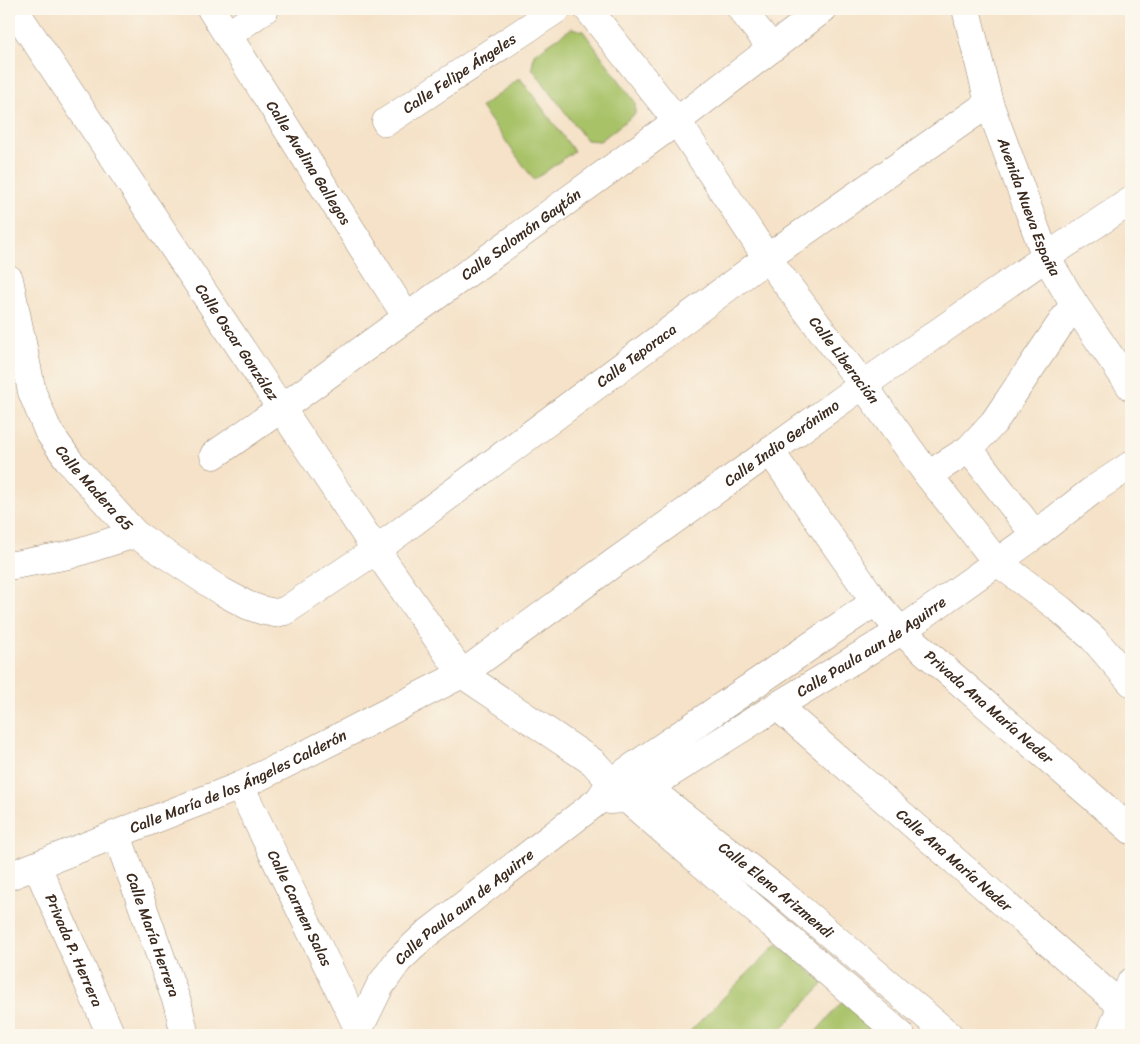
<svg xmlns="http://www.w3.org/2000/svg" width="1140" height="1044" viewBox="0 0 1140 1044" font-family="Sriracha,sans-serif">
<rect width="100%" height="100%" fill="#fbf7ec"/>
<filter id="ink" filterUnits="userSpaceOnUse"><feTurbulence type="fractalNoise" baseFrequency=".02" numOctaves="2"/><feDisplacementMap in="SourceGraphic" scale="10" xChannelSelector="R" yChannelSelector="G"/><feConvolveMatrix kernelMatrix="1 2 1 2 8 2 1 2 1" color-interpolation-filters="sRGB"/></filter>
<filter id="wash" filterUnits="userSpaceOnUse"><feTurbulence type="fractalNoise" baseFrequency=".0096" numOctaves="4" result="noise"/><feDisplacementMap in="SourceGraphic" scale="20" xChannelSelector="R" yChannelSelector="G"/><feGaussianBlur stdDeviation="1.12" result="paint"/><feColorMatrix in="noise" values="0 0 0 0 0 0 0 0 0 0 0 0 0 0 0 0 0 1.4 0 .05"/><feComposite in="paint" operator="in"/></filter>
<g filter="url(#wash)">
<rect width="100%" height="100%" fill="#f5e2c8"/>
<path fill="#a8c268" stroke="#727643" d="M572,28L583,31L635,102V114L600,141L586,140L532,68L534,54Z
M520,78L574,151L534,180L481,107Z
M777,944L824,983L776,1035H686Z
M843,1001L883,1035H813Z"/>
</g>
<g filter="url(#ink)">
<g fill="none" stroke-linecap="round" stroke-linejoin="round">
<defs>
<g id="minor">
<path id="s1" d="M14,9L376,550L462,674L593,762L627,799L901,1035"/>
<path id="s2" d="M211,9L406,316"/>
<path id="s3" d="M588,9L677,121L767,258L863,385L928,475L996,561L1060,609L1093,638L1131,682"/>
<path d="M741,9L772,48"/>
<path d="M228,35L265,9"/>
<path id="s4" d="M386,122L557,9"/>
<path id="s5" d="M9,279L32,392L48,431L70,462L135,534L221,591L247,605L261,610L275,613L285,611L376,550L767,258L989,103"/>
<path d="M969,449L1035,535"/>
<path id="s6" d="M770,451L875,602L901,631L1131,830"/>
<path id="s7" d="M214,455L282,408L677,121L823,9"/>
<path d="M928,475L969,449L994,422L1074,304"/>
<path d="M9,565H14L69,555L135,534"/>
<path id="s8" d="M777,706L1131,1014"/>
<path id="s9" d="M635,778L779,891L949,1035"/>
<path id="s10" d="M240,786L359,1030"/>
<path id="s11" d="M610,800L627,799L647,788L777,706L901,631L1035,535L1093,490L1131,465"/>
<path id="s12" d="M117,835L178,1005L183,1027L182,1035"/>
<path id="s13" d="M37,866L111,1035"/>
<path id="s14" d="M9,876L240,786L312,751L462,674L615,562L863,385L1046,257L1131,201"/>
<path id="s15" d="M356,1035L380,986L398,961L424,936L599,800L611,782L875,602"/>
<path d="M1110,1035L1131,982"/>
</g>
<g id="major">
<path id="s16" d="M966,9L989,103L1046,257L1074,304L1131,387"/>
</g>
</defs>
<use href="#minor" stroke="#988673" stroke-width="29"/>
<use href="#major" stroke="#988673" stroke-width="29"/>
<use href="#minor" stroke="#fff" stroke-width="28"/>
<use href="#major" stroke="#fff" stroke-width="28"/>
</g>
</g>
<g text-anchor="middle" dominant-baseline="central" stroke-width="4" stroke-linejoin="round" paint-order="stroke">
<g font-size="15" fill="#3b2a1e" stroke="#fbf7ec">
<text stroke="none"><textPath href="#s4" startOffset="88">Calle Felipe Ángeles</textPath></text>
<text stroke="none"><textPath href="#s2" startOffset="182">Calle Avelina Gallegos</textPath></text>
<text stroke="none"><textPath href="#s16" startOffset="208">Avenida Nueva España</textPath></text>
<text stroke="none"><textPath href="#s7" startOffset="378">Calle Salomón Gaytán</textPath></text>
<text stroke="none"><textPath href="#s1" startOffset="401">Calle Oscar González</textPath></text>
<text stroke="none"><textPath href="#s5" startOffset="899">Calle Teporaca</textPath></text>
<text stroke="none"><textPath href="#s3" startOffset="435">Calle Liberación</textPath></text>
<text stroke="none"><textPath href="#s14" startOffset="891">Calle Indio Gerónimo</textPath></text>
<text stroke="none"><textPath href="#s5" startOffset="231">Calle Madera 65</textPath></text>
<text stroke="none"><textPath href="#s11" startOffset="305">Calle Paula aun de Aguirre</textPath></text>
<text stroke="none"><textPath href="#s6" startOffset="339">Privada Ana María Neder</textPath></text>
<text stroke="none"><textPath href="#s14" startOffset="248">Calle María de los Ángeles Calderón</textPath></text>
<text stroke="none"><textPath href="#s8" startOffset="235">Calle Ana María Neder</textPath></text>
<text stroke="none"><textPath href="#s9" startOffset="180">Calle Elena Arizmendi</textPath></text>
<text stroke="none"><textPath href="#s10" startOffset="136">Calle Carmen Salas</textPath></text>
<text stroke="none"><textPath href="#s15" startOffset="171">Calle Paula aun de Aguirre</textPath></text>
<text stroke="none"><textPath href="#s12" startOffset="106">Calle María Herrera</textPath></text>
<text stroke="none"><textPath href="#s13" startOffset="92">Privada P. Herrera</textPath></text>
</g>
</g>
<rect width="1140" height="1044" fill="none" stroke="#fbf7ec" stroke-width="30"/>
</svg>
